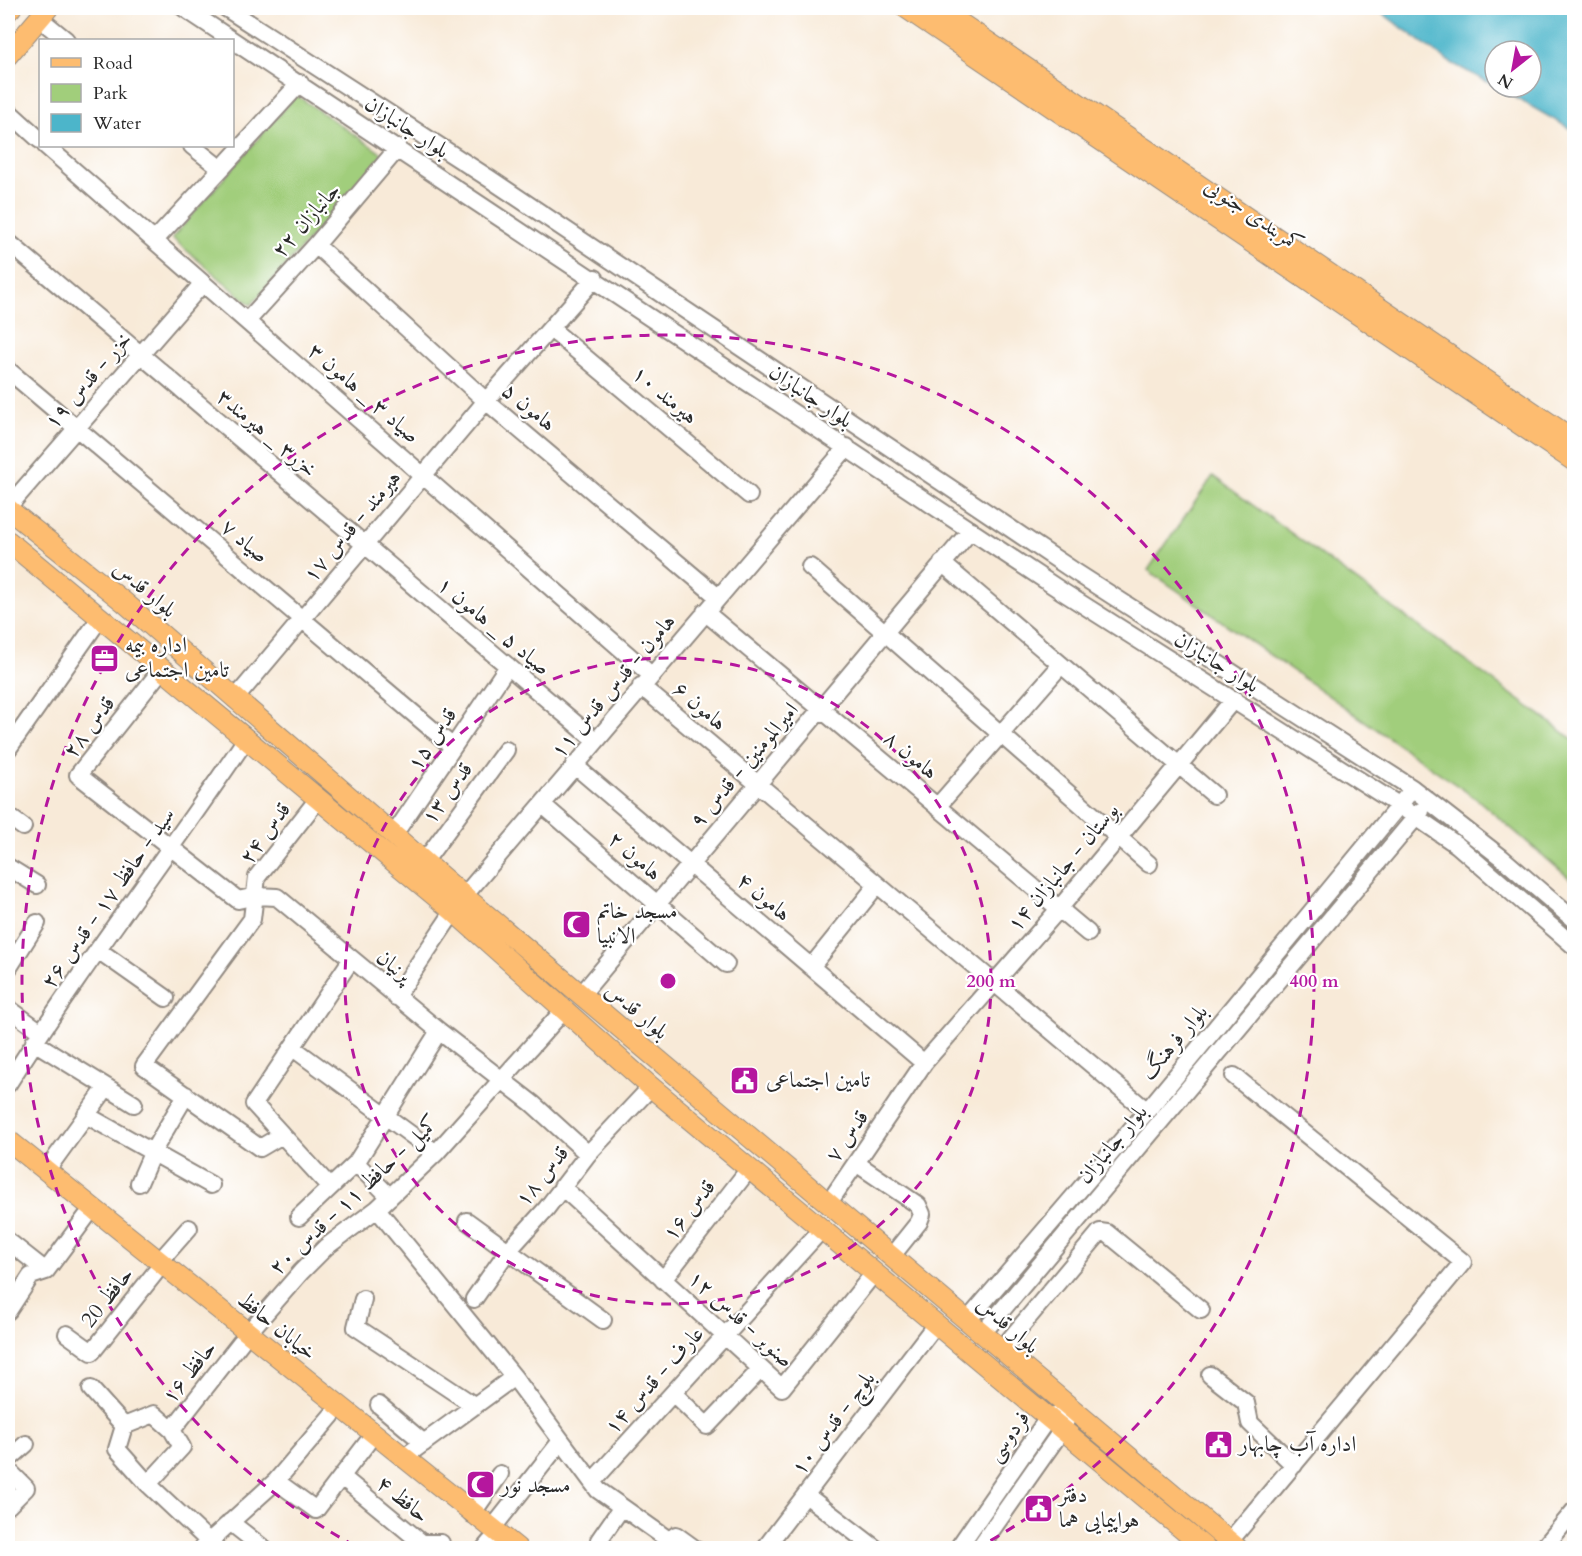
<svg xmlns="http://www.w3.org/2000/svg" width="1582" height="1556" viewBox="0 0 1582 1556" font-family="Cardo,Amiri,serif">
<rect width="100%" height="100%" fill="#fff"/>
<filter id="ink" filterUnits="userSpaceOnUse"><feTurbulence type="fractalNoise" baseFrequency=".0167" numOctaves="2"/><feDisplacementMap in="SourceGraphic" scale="12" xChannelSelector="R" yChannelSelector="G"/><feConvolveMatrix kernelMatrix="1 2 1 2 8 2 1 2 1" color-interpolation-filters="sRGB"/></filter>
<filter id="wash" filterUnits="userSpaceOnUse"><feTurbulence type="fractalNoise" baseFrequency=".008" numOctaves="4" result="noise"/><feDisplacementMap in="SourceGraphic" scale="24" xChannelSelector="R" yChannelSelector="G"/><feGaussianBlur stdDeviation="1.35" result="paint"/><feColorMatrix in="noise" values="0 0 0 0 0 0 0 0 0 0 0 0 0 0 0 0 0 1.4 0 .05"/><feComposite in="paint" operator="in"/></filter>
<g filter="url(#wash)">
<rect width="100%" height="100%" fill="#f8ead8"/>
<path fill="#a1ce7b" stroke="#667c53" stroke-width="1.5" d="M296,95L384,155L251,305L172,238Z
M1213,476L1574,740V882L1478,800L1148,570Z"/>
<path fill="#4cb5ca" stroke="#3c707a" stroke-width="1.5" d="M1375,8H1574V131L1497,87H1531V51H1495V86L1448,61Z"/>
</g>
<g filter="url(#ink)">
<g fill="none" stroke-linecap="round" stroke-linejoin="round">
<defs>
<path id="minor" d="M184,8L1063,592L1400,806L1457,845L1574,946
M226,8L490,179L1077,573L1412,788L1502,858L1574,920
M39,18L66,40
M8,111L40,140
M46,146L651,675
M221,169L300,83
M155,240L221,169L192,146
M8,242L595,740
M316,245L486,401L718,597
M247,321L316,245L398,148
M551,329L749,495
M8,370L453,747
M8,507L203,283
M942,563L1214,795
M810,567L1149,864
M705,612L1088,933
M162,669L78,775L238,900L256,896L277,897L439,1031L533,1104L588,1154
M641,686L1147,1111
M235,699L486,401L595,278
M8,749L100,618
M574,765L924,1063
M543,805L726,964
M937,807L1061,665
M8,816L23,827
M393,836L508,666
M424,862L506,750
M8,867L37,885
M98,950L166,998
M811,967L877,885
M8,969L37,923
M581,995L971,530
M396,997L464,896L847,447
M8,1008L41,1032
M34,1042L134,1104
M293,1048L436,1153
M8,1084C82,966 168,855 246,739
M86,1115L211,1185
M282,1135L260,1148L144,1066L252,919L257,877L318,799
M356,1163L390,1197
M856,1163L918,1205L922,1214L919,1222L891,1257
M46,1171L106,1088
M139,1183L153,1151L186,1095
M330,1187L254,1104L351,960
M562,1187L782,1388L874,1273
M828,1204L924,1063L1059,909L1234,699
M377,1209L514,1377L598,1490L670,1541L676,1535L694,1548
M299,1217L356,1163L439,1031
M467,1221L603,1320
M8,1241L46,1271
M159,1262L189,1228
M663,1280L749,1169
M363,1299L356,1327L475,1406
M474,1299L507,1252L546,1209L588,1154L651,1087
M8,1311L31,1276L46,1271L86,1217
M967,1321L1147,1111L1406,797
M248,1333L301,1272L326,1247L377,1209L436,1153L564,1010
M67,1334L92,1352L155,1273
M982,1334L1421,811
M1001,1350L1100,1232L1107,1233L1201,1310
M1210,1375L1246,1403L1250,1423L1294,1465
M91,1389L124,1426
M673,1393L707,1426L761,1369
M379,1405L424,1443
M172,1430L241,1342
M403,1458L514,1377
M8,1460L26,1444
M8,1470L26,1488L8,1506
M342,1477L422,1543H441
M276,1481L316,1510L367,1443
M592,1482L822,1229
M148,1484L182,1447L172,1430L154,1414L124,1426L117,1449L148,1484L216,1548
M806,1495L875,1548
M472,1514L500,1474
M230,1522L263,1548
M492,1529L561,1441
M1229,1542L1463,1262L1234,1076
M202,1548L276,1481L332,1415
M485,1548L490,1542
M606,1548L599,1540L622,1507
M765,1548L936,1324
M958,1548L1048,1418L1061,1413
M979,1548L1062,1430L1067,1418
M1548,1548L1545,1546L1574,1511"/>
<path id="major" d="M906,8L1574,461
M938,8L1574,440
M8,11L11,8
M8,55L48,8
M8,509L124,602L464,896L1237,1548
M8,541L452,910L651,1087L1205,1548
M8,1140L517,1548"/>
</defs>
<use href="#minor" stroke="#928a82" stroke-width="20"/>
<use href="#major" stroke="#928a82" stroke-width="22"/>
<use href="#minor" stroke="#fff" stroke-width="16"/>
<use href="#major" stroke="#fdbc6f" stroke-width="20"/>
</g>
</g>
<g fill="none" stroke="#b5179e" stroke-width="3" stroke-dasharray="10 8">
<circle cx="668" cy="981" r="323"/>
<path d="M355 1546A646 646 0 1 1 981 1546"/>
</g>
<defs>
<symbol id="office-square" viewBox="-11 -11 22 22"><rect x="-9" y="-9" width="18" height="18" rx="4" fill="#b5179e" stroke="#fff"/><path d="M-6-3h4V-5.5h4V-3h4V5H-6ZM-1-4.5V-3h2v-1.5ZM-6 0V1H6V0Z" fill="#fff"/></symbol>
<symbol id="mosque-square" viewBox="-11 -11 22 22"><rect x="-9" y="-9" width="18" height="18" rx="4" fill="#b5179e" stroke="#fff"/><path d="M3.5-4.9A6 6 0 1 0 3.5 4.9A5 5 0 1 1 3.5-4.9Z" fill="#fff"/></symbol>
<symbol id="civic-square" viewBox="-11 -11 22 22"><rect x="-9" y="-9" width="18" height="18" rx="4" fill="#b5179e" stroke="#fff"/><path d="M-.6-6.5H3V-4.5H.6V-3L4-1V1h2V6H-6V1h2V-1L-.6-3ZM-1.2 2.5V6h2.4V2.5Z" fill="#fff"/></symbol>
</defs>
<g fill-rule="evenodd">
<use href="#office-square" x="88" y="642" width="33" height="33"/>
<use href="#mosque-square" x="560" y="908" width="33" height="33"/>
<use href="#civic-square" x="728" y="1064" width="33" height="33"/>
<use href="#civic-square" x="1202" y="1428" width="33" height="33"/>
<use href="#mosque-square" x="464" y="1468" width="33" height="33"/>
<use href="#civic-square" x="1022" y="1492" width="33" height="33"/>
</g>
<g text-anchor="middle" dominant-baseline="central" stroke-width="4.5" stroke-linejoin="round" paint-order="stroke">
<g font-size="22" fill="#2b2b2b" stroke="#fff">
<text transform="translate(407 127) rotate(33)">بلوار جانبازان</text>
<text transform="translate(1254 215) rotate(34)">کمربندی جنوبی</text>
<text transform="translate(306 220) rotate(-49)">جانبازان ۲۲</text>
<text transform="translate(88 380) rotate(-49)">خزر - قدس ۱۹</text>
<text transform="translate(364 393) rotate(41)">صیاد ۳ _ هامون ۳</text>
<text transform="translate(665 395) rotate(40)">هیرمند ۱۰</text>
<text transform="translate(811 396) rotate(34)">بلوار جانبازان</text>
<text transform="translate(529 407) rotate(40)">هامون ۵</text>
<text transform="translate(267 433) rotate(40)">خزر۳ _ هیرمند۳</text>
<text transform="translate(352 526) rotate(-50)">هیرمند - قدس ۱۷</text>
<text transform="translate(245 541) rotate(40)">صیاد ۷</text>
<text transform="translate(145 589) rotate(40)">بلوار قدس</text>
<text transform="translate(494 626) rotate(40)">صیاد ۵ _ هامون ۱</text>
<text transform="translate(1217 662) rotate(32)">بلوار جانبازان</text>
<text transform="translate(613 686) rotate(-50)">هامون - قدس قدس ۱۱</text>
<text transform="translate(700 706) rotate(41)">هامون ۶</text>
<text transform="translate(89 727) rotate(-53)">قدس ۲۸</text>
<text transform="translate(432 739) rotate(-56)">قدس ۱۵</text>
<text transform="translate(911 755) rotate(40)">هامون ۸</text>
<text transform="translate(744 765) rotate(-50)">امیرالمومنین - قدس ۹</text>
<text transform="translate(447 793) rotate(-54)">قدس ۱۳</text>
<text transform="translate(265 833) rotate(-54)">قدس ۲۴</text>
<text transform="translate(635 856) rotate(41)">هامون ۲</text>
<text transform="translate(1063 867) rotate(-50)">بوستان - جانبازان ۱۴</text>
<text transform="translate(764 897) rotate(40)">هامون ۴</text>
<text transform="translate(108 898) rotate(-55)">سید - حافظ ۱۷ - قدس ۲۶</text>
<text transform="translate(394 966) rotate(39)">پرنیان</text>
<text transform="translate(637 1011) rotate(40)">بلوار قدس</text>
<text transform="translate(1174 1042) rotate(-50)">بلوار فرهنگ</text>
<text transform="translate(847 1136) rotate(-55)">قدس ۷</text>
<text transform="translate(1112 1144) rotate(-50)">بلوار جانبازان</text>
<text transform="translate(542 1176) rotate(-51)">قدس ۱۸</text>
<text transform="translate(354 1195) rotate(-43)">کمیل - حافظ ۱۱ - قدس ۲۰</text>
<text transform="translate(689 1210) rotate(-52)">قدس ۱۶</text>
<text transform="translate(107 1297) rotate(-52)">حافظ 20</text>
<text transform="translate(741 1319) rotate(42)">صنوبر - قدس ۱۲</text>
<text transform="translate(1008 1325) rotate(41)">بلوار قدس</text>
<text transform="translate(277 1326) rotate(39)">خیابان حافظ</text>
<text transform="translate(189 1372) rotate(-52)">حافظ ۱۶</text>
<text transform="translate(654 1380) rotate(-48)">عارف - قدس ۱۴</text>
<text transform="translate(833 1423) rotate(-53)">بلوچ - قدس ۱۰</text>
<text transform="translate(1008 1436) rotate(-54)">فردوسی</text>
<text transform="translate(403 1499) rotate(39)">حافظ ۴</text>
</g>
<g font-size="22" fill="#2b2b2b" stroke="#fff" text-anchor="start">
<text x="125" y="645">اداره بیمه<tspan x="125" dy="25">تامین اجتماعی</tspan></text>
<text x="597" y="911">مسجد خاتم<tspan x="597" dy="25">الانبیا</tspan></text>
<text x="766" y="1080">تامین اجتماعی</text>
<text x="1239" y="1444">اداره آب چابهار</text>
<text x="501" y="1485">مسجد نور</text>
<text x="1059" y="1495">دفتر<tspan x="1059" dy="25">هواپیمایی هما</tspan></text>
</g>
</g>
<circle cx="668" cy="981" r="9" fill="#b5179e" stroke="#fff" stroke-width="3"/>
<g font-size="18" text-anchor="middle" font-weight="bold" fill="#b5179e" stroke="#fff" stroke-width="4.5" stroke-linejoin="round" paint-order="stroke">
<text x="991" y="987">200 m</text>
<text x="1314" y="987">400 m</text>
</g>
<rect width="1582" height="1556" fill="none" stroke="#fff" stroke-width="30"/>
<rect x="39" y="39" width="195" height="108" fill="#ffffff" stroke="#aaaaaa" stroke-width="1.5"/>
<rect x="51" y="58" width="30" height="9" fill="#fdbc6f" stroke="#aaaaaa" stroke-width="1.5"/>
<text x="93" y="69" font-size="18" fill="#2b2b2b">Road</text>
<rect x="51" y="84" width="30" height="18" fill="#a1ce7b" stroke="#aaaaaa" stroke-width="1.5"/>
<text x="93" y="99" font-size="18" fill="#2b2b2b">Park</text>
<rect x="51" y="114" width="30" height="18" fill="#4cb5ca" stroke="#aaaaaa" stroke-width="1.5"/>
<text x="93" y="129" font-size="18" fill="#2b2b2b">Water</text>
<g transform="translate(1513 69) rotate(211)"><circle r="28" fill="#ffffff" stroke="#aaaaaa" stroke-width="1.5"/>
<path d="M0-4.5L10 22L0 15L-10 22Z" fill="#b5179e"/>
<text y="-9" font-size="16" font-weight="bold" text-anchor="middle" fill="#2b2b2b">N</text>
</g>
</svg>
